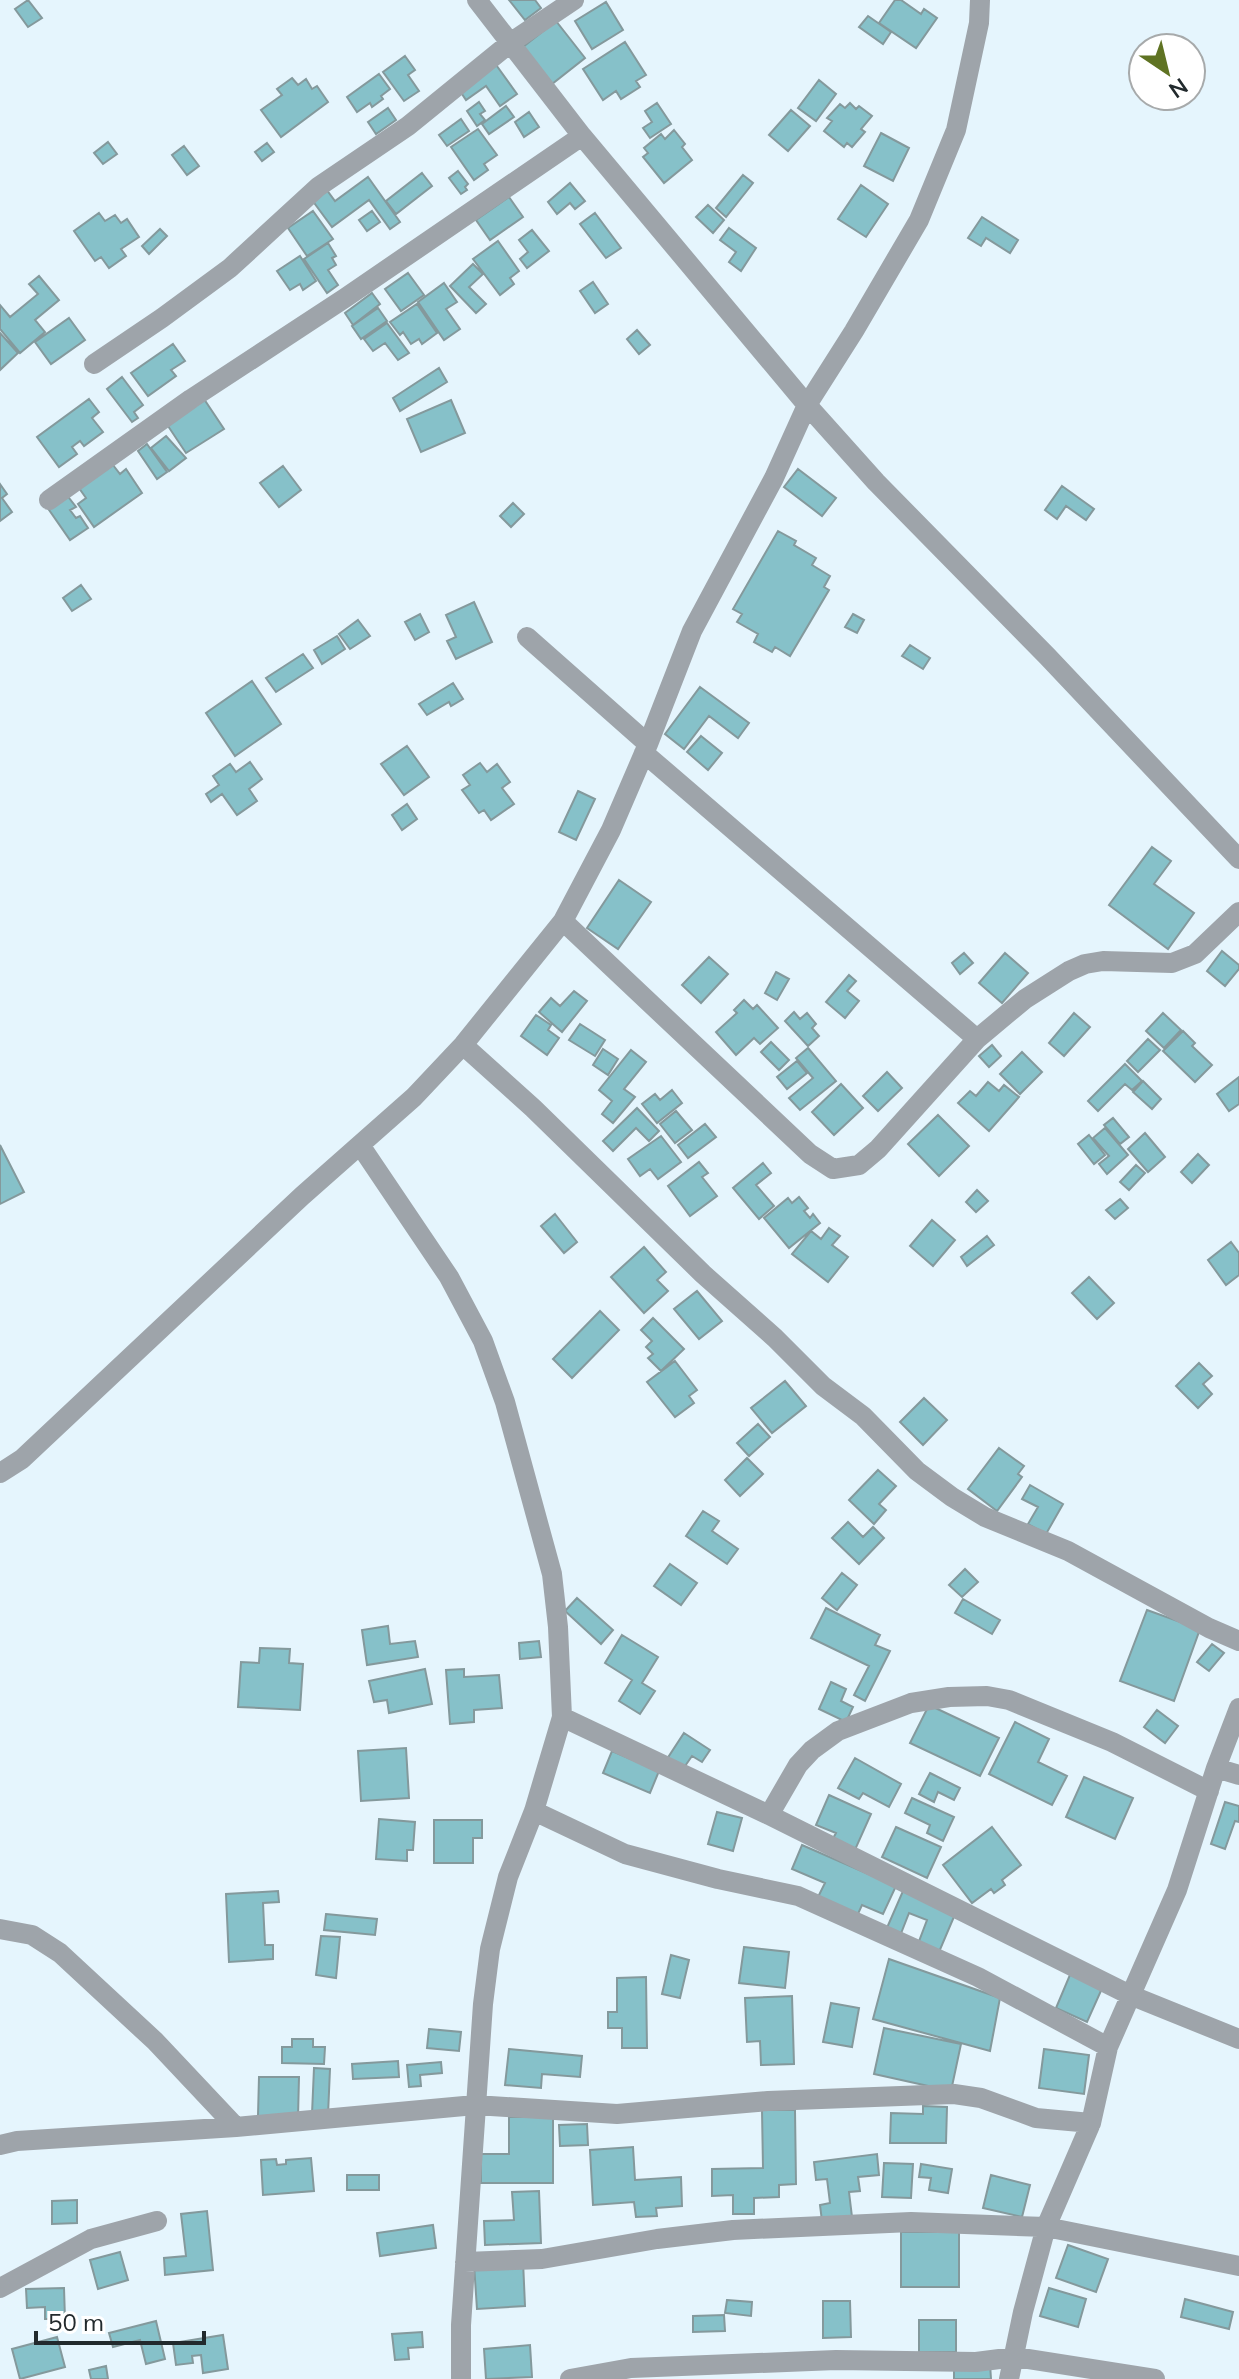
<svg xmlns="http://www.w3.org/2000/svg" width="1239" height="2379" viewBox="0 0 1239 2379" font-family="Mulish,sans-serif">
<rect width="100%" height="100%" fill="#e5f5fd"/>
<path fill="#86c1c9" stroke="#84999c" stroke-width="2" d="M28,0L42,18L28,27L15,9Z
M509,0H535L541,8L525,20Z
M895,0H901L921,14L924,9L937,18L916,48L879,23Z
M606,2L623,30L592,49L575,21Z
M868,16L891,32L883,44L859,27Z
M556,21L585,58L552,84L523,47Z
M625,42L646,75L636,81L640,87L621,99L616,91L603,100L583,69Z
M405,56L415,70L408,75L419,91L404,101L383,72Z
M494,62L517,94L500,106L486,86L466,100L458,88Z
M379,74L390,89L381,96L383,99L372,107L370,103L357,112L347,97Z
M292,78L298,85L306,79L312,89L317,86L328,102L281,137L261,110L282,95L277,89Z
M819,80L836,94L816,121L798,108Z
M479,102L485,111L480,114L485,120L477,126L467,111Z
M657,103L671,124L650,138L643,128L652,122L645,111Z
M850,103L856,109L859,106L872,116L861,129L865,132L852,147L847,143L844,147L824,131L832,121L827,118L840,104L845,108Z
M506,106L514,117L489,134L482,124Z
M388,108L396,120L376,134L368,122Z
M791,110L810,126L788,151L769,135Z
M529,112L539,127L524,137L515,122Z
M461,119L469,131L447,146L439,135Z
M478,129L497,155L484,164L488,170L474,180L451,147Z
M674,130L685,144L682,147L692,160L664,183L643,157L648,153L644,148L661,134L665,139Z
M881,133L909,148L893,181L864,166Z
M108,142L117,154L103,164L94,153Z
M267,143L274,152L262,161L255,152Z
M184,146L199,166L187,175L172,155Z
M458,171L468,184L465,187L467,190L461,194L449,178Z
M422,173L432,186L396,214L386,201Z
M743,175L753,183L726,217L716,208Z
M368,177L400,222L390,229L369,200L332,227L312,200L326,189L335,201Z
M570,183L585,201L575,209L570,203L557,214L548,202Z
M861,185L888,204L866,237L838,219Z
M509,197L523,217L490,240L476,220Z
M708,205L724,220L713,233L696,217Z
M313,211L333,239L307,256L288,228Z
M372,211L380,222L367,231L359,220Z
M99,213L105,221L115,215L121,223L127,219L139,237L121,249L126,256L109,268L101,257L95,261L74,231Z
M595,213L621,248L606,258L580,224Z
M982,217L1018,240L1010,253L986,238L981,246L968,238Z
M729,228L756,248L741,271L729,262L736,252L720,240Z
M160,229L167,236L149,254L142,246Z
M532,230L549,251L527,268L520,259L528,252L519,240Z
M498,241L519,271L510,278L514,284L500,295L473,259Z
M328,243L336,256L332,258L336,265L328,270L338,285L327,293L304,259Z
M300,256L316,281L303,290L300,284L290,290L277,271Z
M473,264L483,274L469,287L486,304L476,313L450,286Z
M408,273L424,295L401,311L385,289Z
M39,276L59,300L35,320L45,332L20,353L0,329V305L10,317L38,294L29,284Z
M593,282L608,304L595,313L580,291Z
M444,283L457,302L446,309L460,329L444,340L418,302Z
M372,293L380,304L353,325L345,313Z
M417,304L437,333L422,344L419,339L411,344L403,332L400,335L390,322Z
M378,308L387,321L361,339L352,326Z
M69,318L85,340L51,364L35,342Z
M387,323L409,353L398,360L385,343L373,351L364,339Z
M637,330L650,345L639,354L627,339Z
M0,333L18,353L0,370Z
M173,344L185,361L171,370L176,376L148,396L131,373Z
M439,368L447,382L400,411L393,398Z
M122,377L143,405L134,412L138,418L132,422L107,389Z
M202,396L224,429L186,453L168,426Z
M89,399L99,412L92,418L103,432L84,446L80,441L72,447L77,454L59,467L37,437Z
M451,400L465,433L421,452L407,419Z
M166,436L186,458L169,471L151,448Z
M147,444L167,472L157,479L138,451Z
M113,465L120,474L126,469L142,493L94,527L78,504L86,498L79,488Z
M283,466L301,490L279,507L260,483Z
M798,469L836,498L822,516L784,487Z
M0,484L7,494L2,498L12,512L0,521Z
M1062,486L1094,509L1086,520L1066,506L1057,519L1045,510Z
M66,494L76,507L70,510L76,518L80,516L88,528L70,540L47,507Z
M513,503L524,514L511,527L500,516Z
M778,531L796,541L794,545L816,558L812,565L830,576L824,587L829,590L790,656L775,647L772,652L754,642L758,634L737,622L742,614L733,609Z
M81,585L91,599L72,611L63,598Z
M474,602L492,642L456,659L447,641L456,637L446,615Z
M420,614L429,632L415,640L405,622Z
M853,614L864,620L857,633L845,627Z
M358,620L370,636L350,649L339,634Z
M337,636L345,649L322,664L314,650Z
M910,645L930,658L923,669L902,656Z
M303,654L313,668L276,692L266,678Z
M252,681L281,724L235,756L206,713Z
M453,683L463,699L451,706L449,702L427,715L419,704Z
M700,687L749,723L738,738L709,716L684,749L665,734Z
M701,736L722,753L708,770L687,752Z
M407,746L429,777L404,795L381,764Z
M250,762L262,779L249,789L257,801L237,815L222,794L211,802L206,794L219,785L213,776L230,764L236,772Z
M480,763L487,772L497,764L510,782L502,788L514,804L491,820L484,810L479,813L462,790L470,785L463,775Z
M578,791L595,799L576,840L559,832Z
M407,804L417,819L402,830L392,815Z
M1152,847L1171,861L1154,884L1194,913L1168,949L1109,905Z
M619,880L651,902L618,949L587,928Z
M1222,951L1239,965V969L1225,986L1207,971Z
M964,953L973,963L960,974L952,963Z
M1005,953L1028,973L1002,1003L979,983Z
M709,957L728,974L701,1003L682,985Z
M776,972L789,979L777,1000L765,993Z
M849,975L856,981L847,991L859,1001L845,1018L826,1002Z
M574,991L587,1001L562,1032L539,1012L551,998L560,1006Z
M744,1000L753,1009L757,1005L778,1028L760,1044L754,1038L736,1055L716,1032L737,1013L734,1010Z
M794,1012L800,1019L807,1013L816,1024L812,1028L819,1036L808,1046L785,1021Z
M1074,1013L1090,1027L1064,1056L1049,1043Z
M1163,1013L1181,1030L1164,1048L1146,1031Z
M536,1015L551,1025L548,1030L559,1038L547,1055L521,1036Z
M580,1024L605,1040L595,1056L569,1040Z
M1183,1031L1195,1043L1192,1046L1212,1065L1195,1082L1163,1051Z
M1148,1039L1160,1050L1138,1072L1127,1061Z
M771,1042L789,1060L779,1070L761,1052Z
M992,1045L1001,1056L989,1067L979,1056Z
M808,1048L836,1081L800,1110L789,1098L813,1078L796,1058Z
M603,1049L618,1059L608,1075L593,1065Z
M631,1050L646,1062L624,1089L635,1097L613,1123L602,1114L612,1101L599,1090Z
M1022,1052L1042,1072L1020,1094L1000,1074Z
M797,1061L807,1073L787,1089L777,1077Z
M1125,1064L1142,1081L1132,1090L1125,1084L1098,1111L1088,1101Z
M887,1072L902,1088L878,1111L863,1096Z
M1239,1077V1104L1229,1111L1217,1094Z
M1143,1081L1161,1099L1152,1109L1133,1092Z
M988,1082L999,1091L1004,1085L1019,1097L989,1131L958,1103L970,1091L976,1096Z
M841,1084L863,1108L834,1135L812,1112Z
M672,1090L682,1103L657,1123L642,1104L655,1094L660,1100Z
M637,1108L659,1131L649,1141L636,1128L613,1151L603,1141Z
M676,1111L692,1130L675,1143L660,1124Z
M938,1115L969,1146L939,1176L908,1144Z
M1113,1118L1129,1137L1120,1144L1104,1125Z
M705,1124L716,1137L688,1158L678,1145Z
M1105,1128L1128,1155L1107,1174L1099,1164L1109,1156L1093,1138Z
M1145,1133L1165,1157L1148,1172L1128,1149Z
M1089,1135L1105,1155L1094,1164L1078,1144Z
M661,1136L681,1162L658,1179L650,1169L640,1176L628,1159Z
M0,1145L24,1192L0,1204Z
M1198,1154L1209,1165L1192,1183L1181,1172Z
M699,1162L708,1173L702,1177L717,1196L690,1216L668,1186Z
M763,1163L771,1173L756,1185L774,1206L759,1219L733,1188Z
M1136,1165L1145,1173L1129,1190L1120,1182Z
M977,1190L988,1201L976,1212L966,1202Z
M799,1197L808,1208L804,1211L810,1218L813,1214L820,1223L789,1248L764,1218L788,1198L792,1203Z
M1120,1199L1128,1208L1115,1219L1106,1210Z
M555,1214L577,1242L564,1253L541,1226Z
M932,1220L955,1240L933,1266L910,1246Z
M829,1228L840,1236L832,1245L848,1257L828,1282L792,1254L811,1231L821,1239Z
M987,1236L994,1245L967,1266L961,1257Z
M1231,1242L1239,1253V1275L1226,1285L1208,1260Z
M644,1247L666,1272L657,1280L668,1291L644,1313L611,1277Z
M1089,1277L1114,1303L1097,1319L1072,1293Z
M697,1291L722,1321L699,1339L674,1309Z
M600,1311L619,1330L572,1378L553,1359Z
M653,1318L684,1349L661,1371L648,1358L653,1354L646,1347L652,1341L641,1330Z
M675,1361L697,1390L689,1396L694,1403L675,1417L647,1382Z
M1199,1363L1212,1376L1203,1384L1212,1394L1198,1408L1176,1386Z
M785,1381L806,1406L772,1433L751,1408Z
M924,1398L947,1420L923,1445L900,1422Z
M758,1424L770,1437L749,1456L737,1443Z
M999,1448L1024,1466L1018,1474L1022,1477L997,1511L968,1489Z
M747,1458L763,1474L740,1496L725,1480Z
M878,1470L896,1486L879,1504L886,1510L874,1524L849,1500Z
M1030,1485L1063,1504L1046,1534L1028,1524L1038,1507L1022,1499Z
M703,1511L719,1521L712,1531L738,1549L727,1564L686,1536Z
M848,1522L863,1537L873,1527L884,1538L859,1564L832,1538Z
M670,1564L697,1583L681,1605L654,1586Z
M965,1569L978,1582L962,1597L949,1585Z
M842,1573L857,1585L837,1610L822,1598Z
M577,1598L613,1630L601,1644L565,1611Z
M963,1599L1000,1620L992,1634L955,1613Z
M826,1608L880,1635L875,1645L890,1651L865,1701L854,1695L869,1666L811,1638Z
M1147,1610L1200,1629L1174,1701L1120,1681Z
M388,1626L390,1644L415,1641L418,1657L367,1665L362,1630Z
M622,1635L658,1657L642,1683L655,1691L640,1714L619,1701L632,1680L605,1663Z
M539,1641L541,1657L520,1659L519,1643Z
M1212,1644L1224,1653L1209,1671L1197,1662Z
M260,1648L290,1649L289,1663L303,1664L300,1710L238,1707L241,1662L259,1663Z
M425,1669L432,1704L389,1713L387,1700L374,1702L369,1681Z
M464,1669V1677L499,1675L502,1708L474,1710V1722L450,1724L446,1670Z
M831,1682L846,1689L841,1701L853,1707L846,1722L819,1709Z
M929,1705L999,1738L980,1776L910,1743Z
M1157,1710L1178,1726L1165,1743L1144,1727Z
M1015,1722L1049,1739L1038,1762L1067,1776L1052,1805L989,1774Z
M684,1733L710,1750L702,1762L692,1756L683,1769L667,1759Z
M406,1748L409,1798L361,1801L358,1751Z
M612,1751L659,1771L650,1793L603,1773Z
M855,1758L901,1784L889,1807L863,1793L859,1799L838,1788Z
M930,1773L960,1788L954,1800L938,1792L934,1802L919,1794Z
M1084,1777L1133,1798L1115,1839L1066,1817Z
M829,1795L871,1814L854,1852L831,1842L836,1833L816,1825Z
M912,1798L954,1817L943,1841L927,1833L930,1825L905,1813Z
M1225,1802L1239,1806V1822L1235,1821L1225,1849L1211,1844Z
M717,1812L742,1818L733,1851L708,1844Z
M379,1819L415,1822L413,1850H407V1861L376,1859Z
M434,1820H482V1838H473V1863H434Z
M896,1827L941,1847L927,1878L882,1857Z
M992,1827L1021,1865L1002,1880L1005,1885L994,1893L991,1889L972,1903L943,1865Z
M802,1845L896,1886L883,1914L862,1905L857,1916L817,1899L825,1883L792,1869Z
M278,1891L279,1902L263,1903L265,1945H273V1959L229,1962L226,1894Z
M903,1891L956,1912L939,1952L918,1944L927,1920L909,1913L900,1936L886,1930Z
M326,1914L377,1919L375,1935L324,1930Z
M321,1936L340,1937L336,1978L316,1975Z
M744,1947L789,1952L785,1988L739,1983Z
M671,1955L689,1960L680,1998L662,1994Z
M889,1959L1000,1998L990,2051L873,2019Z
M1072,1970L1104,1984L1087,2022L1056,2008Z
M646,1977L647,2048H622V2028H608V2012H617V1978Z
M792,1996L794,2064L761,2065L760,2041L747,2042L745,1998Z
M831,2003L859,2008L852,2047L823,2042Z
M884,2028L961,2044L951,2091L874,2074Z
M429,2029L461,2032L459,2051L427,2048Z
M292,2039H313V2047H325L324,2064L282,2063V2047H292Z
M509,2049L582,2056L580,2077L542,2074L541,2088L505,2085Z
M1044,2049L1089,2055L1084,2094L1039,2088Z
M398,2061L399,2077L353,2079L352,2064Z
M441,2062L442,2073L420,2075L421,2086L409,2087L407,2065Z
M314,2068L330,2069L328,2115L312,2114Z
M259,2077H299L298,2117L258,2116Z
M923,2106L947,2107L946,2143H890L891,2113L923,2114Z
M762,2110H795L796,2184L779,2185V2197L754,2198V2214H733V2195L712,2196V2169L763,2168Z
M509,2117H553V2183H481V2154H509Z
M587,2124L588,2145L560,2146L559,2125Z
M633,2147L635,2180L681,2177L682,2206L656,2208L657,2216L636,2217L634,2202L593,2205L590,2150Z
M877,2154L879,2175L858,2177L860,2191L849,2192L852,2217L822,2221L820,2205L830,2203L827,2179L816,2180L814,2162Z
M311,2158L314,2191L263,2195L261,2160L276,2159L277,2165L286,2164V2160Z
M884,2163L913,2164L911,2198L882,2197Z
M921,2164L952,2169L948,2193L929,2190L931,2178L919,2177Z
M347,2175H379V2190H347Z
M991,2175L1030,2185L1022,2217L983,2208Z
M539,2191L541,2243L485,2245L484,2221L514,2220L512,2192Z
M77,2200V2223L52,2224V2201Z
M207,2211L213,2270L165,2275L164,2258L186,2256L181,2214Z
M433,2225L436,2248L380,2256L377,2233Z
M901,2232H959V2287H901Z
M1068,2245L1108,2259L1096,2292L1056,2278Z
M120,2252L128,2280L98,2289L90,2260Z
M523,2261L525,2306L477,2309L474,2264Z
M64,2288L65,2319H45V2307L27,2308L26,2289Z
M1049,2288L1086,2299L1078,2327L1040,2316Z
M1185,2299L1233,2312L1229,2329L1181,2317Z
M727,2300L752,2302L751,2316L725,2313Z
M823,2301H850L851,2337L823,2338Z
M724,2315L725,2331L693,2332V2316Z
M919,2320H956V2352H919Z
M156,2321L165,2359L146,2364L140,2340L113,2347L109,2333Z
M422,2332L423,2347L408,2348L409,2359L395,2360L392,2334Z
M223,2335L228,2369L203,2373L201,2355L192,2356L193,2363L176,2365L173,2343Z
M57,2337L65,2367L20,2379L12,2349Z
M530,2345L532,2377L486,2379L484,2349Z
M990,2364L991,2379H954V2366Z
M106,2366L108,2379H91L89,2370Z"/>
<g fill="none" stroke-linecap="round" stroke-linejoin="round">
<path stroke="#9ea4aa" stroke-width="20" d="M477,0L582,136L807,405L876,482L1047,656L1239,859
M94,364L162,318L230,268L318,187L408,126L510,43L574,0
M49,500L191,399L345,298L582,136
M527,637L648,744
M644,753L977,1039
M563,921L810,1154L833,1169L859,1165L878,1149L977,1039L1025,999L1069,971L1085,964L1103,961L1172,963L1195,954L1239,912
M463,1045L533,1108L703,1274L775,1338L823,1386L863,1416L917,1471L952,1497L985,1517L1068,1551L1209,1628L1239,1641
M360,1145L449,1277L483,1341L505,1402L552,1574L558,1627L562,1717L534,1811L508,1877L490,1949L483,2004L461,2325V2379
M0,1473L22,1459L302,1196L414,1097L463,1045L563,921L611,830L648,744L692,631L774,478L807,405L854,331L919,220L956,130L979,23L980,0
M562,1717L769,1815L1130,1995L1239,2039
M1216,1768L1239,1775
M534,1811L625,1854L718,1879L798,1896L978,1977L1108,2047
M769,1815L798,1765L812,1750L838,1731L911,1703L949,1697L987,1696L1009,1700L1112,1742L1209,1791
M0,1929L32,1935L60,1953L155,2041L236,2127
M0,2145L17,2141L236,2127L475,2105L617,2114L768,2101L954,2094L981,2098L1036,2118L1091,2123
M465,2262L542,2259L657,2239L733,2230L911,2222L1046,2227L1239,2266
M0,2288L91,2239L157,2221
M570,2379L631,2368L836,2360L976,2362L1015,2357L1155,2379
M1009,2379L1023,2312L1046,2227L1091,2123L1108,2047L1177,1890L1216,1768L1239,1708"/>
</g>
<g transform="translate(1167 72) rotate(145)"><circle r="38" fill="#ffffff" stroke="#a7aaab" stroke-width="2"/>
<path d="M0-6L14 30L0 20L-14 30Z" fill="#5f7323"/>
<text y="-12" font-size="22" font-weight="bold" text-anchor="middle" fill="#222a2d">N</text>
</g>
<path d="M36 2331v12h168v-12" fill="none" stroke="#222a2d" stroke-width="4"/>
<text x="48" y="2331" font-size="24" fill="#222a2d" stroke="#ffffff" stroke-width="6" paint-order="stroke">50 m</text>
</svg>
